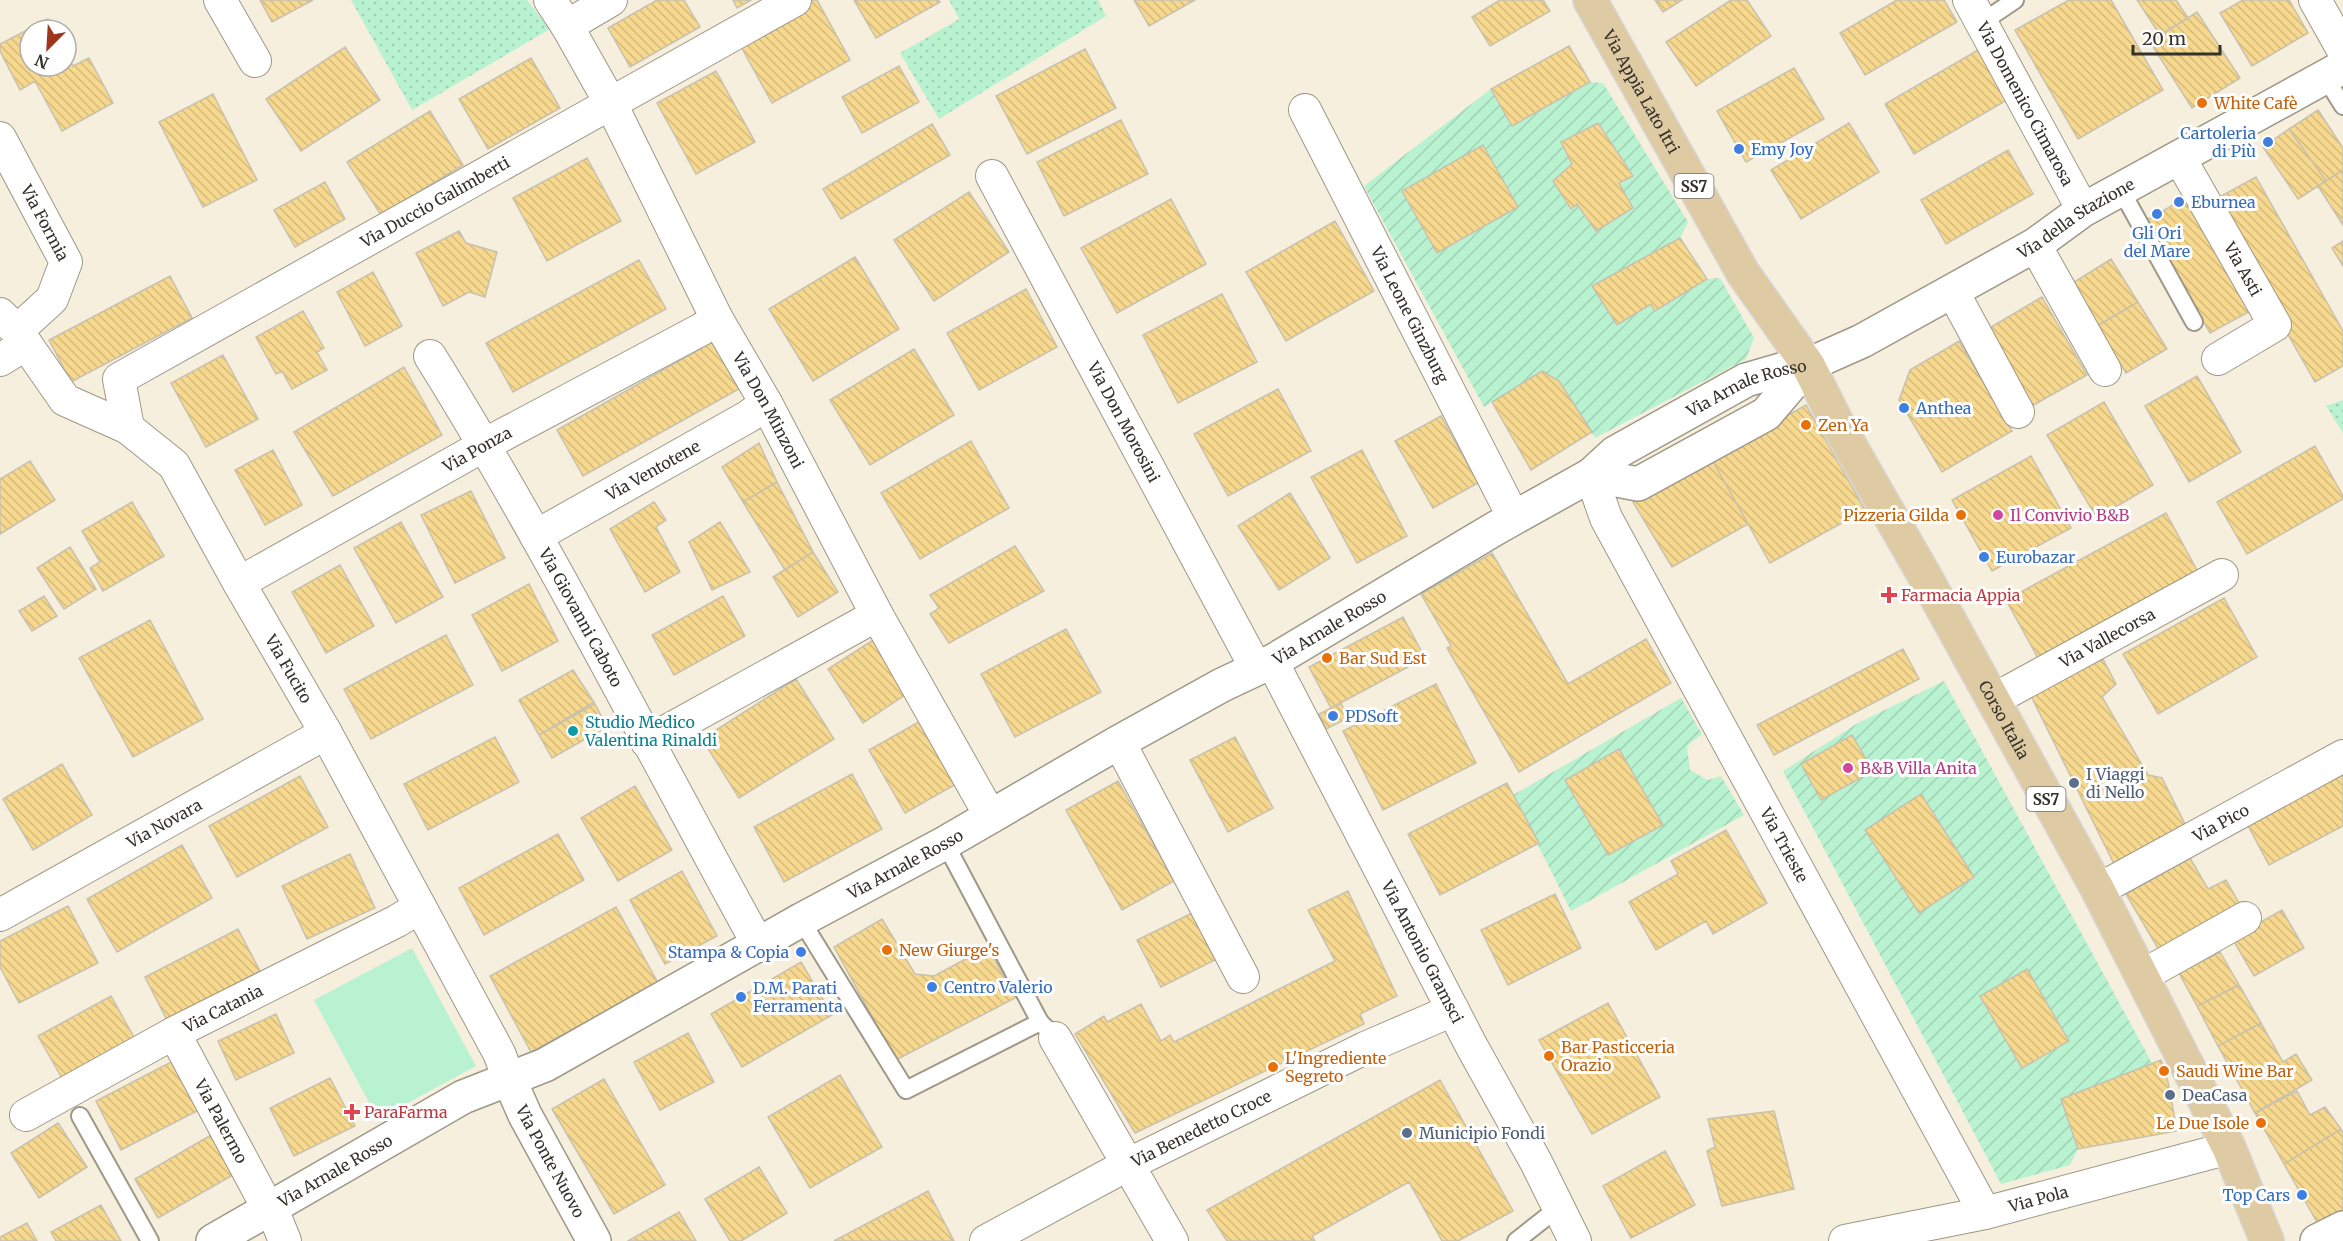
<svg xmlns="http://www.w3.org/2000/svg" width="2343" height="1241" viewBox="0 0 2343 1241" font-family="Merriweather,serif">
<defs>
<pattern id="grass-dots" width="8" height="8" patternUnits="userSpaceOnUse" patternTransform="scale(1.5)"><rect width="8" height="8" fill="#b8f2d0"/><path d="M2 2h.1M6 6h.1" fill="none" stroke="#9fd0b3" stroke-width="1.8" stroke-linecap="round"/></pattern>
<pattern id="garden-furrows" width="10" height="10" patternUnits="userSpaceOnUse" patternTransform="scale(1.5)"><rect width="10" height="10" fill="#b8f2d0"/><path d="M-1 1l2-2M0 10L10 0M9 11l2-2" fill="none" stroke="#9fd0b3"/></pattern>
<pattern id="building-back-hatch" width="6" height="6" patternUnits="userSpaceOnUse" patternTransform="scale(1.5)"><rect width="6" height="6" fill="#f6d88e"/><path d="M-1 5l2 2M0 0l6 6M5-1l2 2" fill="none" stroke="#d4ba7b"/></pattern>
</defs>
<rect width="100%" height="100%" fill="#f7efdd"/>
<path fill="url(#grass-dots)" d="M351,0H527L550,29L412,110Z
M949,0H1098L1106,16L939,119L900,53L959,19Z
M2343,400V433L2326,406Z"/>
<path fill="#b8f2d0" d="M412,948L476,1066L378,1119L314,1000Z"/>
<path fill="url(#garden-furrows)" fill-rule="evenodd" d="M1590,82L1603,83L1688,222L1680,238L1592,286L1617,325L1651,304L1655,310L1707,279L1720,278L1754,338L1746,359L1595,438L1559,381L1542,371L1484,407L1364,186L1491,89L1513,126ZM1599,123L1633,175L1619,183L1633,209L1596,230L1577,204L1571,209L1553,181L1572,164L1561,142ZM1483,146L1518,207L1437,253L1402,191Z
M1944,681L2152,1063L2061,1099L2078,1149L2070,1165L2001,1184L1783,771L1858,723ZM1852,735L1821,800L1801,764ZM1921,795L1974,877L1919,912ZM2027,969L2069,1041L2022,1068L1980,996Z
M1681,698L1702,734L1687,746L1690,770L1708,780L1721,776L1744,815L1571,911L1513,795Z"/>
<path fill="url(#building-back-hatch)" stroke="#c8c1af" stroke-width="1.5" d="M260,0H313L272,22Z
M657,0H684L700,27L630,67L608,28Z
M733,0H751L737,8Z
M812,0H817L850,60L772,103L738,41Z
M854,0H938L940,2L876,38Z
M1134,0H1195L1149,26Z
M1500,0H1543L1550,11L1490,46L1472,17Z
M1655,0H1682L1663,12Z
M1731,0H1747L1771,36L1696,86L1666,42Z
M1897,0H1944L1957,22L1865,75L1840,33Z
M2069,0H2111L2163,90L2078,139L2015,30Z
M2137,0H2176L2188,18L2160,35Z
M2243,0H2289L2308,33L2252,66L2220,13Z
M2197,12L2240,78L2192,108L2150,42Z
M48,19L54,30H30V66H66V53L73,66L89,58L113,103L62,131L35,81L20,90L0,51V44Z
M1569,46L1590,82L1512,126L1491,89Z
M345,47L380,100L301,151L266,99Z
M1085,49L1116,108L1027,154L996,96Z
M1978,50L2007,100L1914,154L1885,104Z
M531,58L560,108L488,149L459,99Z
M899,66L919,102L862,133L842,97Z
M1794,68L1824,119L1746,162L1717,111Z
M716,71L755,142L696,174L657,103Z
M213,94L257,180L203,207L159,122Z
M2318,110L2343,148V170L2326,181L2289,129Z
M430,111L463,165L381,215L347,162Z
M1121,120L1148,174L1064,216L1037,162Z
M1598,123L1633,176L1619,183L1633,208L1596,231L1577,204L1571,209L1553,181L1572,164L1561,142Z
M1849,123L1879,172L1801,219L1771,170Z
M932,124L950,155L841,219L823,189Z
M2289,129L2326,181L2298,199L2263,147Z
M1483,145L1518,207L1437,253L1402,191Z
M2008,150L2033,194L1946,244L1921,200Z
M587,158L621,221L547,261L513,198Z
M2343,170V225L2318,186Z
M2256,177L2343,331V366L2315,382L2212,201Z
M325,182L345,219L295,247L274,210Z
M969,192L1009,252L934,301L894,240Z
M2192,194L2256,308L2210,333L2147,220Z
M1171,199L1206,264L1117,313L1081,248Z
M1335,221L1374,291L1286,341L1246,272Z
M459,231L466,243L497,252L485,297L469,292L443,306L416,253Z
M1680,238L1707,279L1655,311L1651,304L1617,325L1592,286Z
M2343,241V266L2332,248Z
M855,257L899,329L813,381L769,309Z
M2111,259L2138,302L2097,326L2071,284Z
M639,260L666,309L513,392L486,343Z
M373,272L402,326L365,346L337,292Z
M170,276L192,318L71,382L49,340Z
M1026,289L1057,347L979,390L947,333Z
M1222,294L1257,362L1178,403L1143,335Z
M2042,297L2087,375L2030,407L1986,330Z
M2138,302L2167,349L2126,373L2097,326Z
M303,311L324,348L317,352L327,370L292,389L282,371L276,374L256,337Z
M1959,341L2012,431L1942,472L1899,400L1910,370Z
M712,342L739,389L583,476L557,430Z
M914,349L954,415L870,465L830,400Z
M223,355L258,419L206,447L171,383Z
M404,367L442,435L333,496L294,432Z
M1542,371L1559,381L1592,432L1531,470L1492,402Z
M2197,376L2241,452L2189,482L2145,406Z
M1278,389L1311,451L1228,496L1194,434Z
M2104,402L2153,485L2097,518L2047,435Z
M1806,405L1865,510L1770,563L1711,458Z
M1441,416L1478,483L1433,508L1395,441Z
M971,441L1009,508L920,559L881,493Z
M759,443L777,482L743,502L722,467Z
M2315,446L2343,496V499L2247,554L2217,502Z
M273,450L302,505L265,525L235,470Z
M1362,450L1407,536L1357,563L1311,477Z
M2031,456L2071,528L1992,571L1952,500Z
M1711,458L1748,524L1672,567L1633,502Z
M30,461L55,500L0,534V479Z
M777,482L813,552L785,570L743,502Z
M471,491L505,558L455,583L421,515Z
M1290,493L1330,558L1279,590L1238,526Z
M132,502L164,556L103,591L90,568L100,562L82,531Z
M654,502L666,520L656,527L680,572L645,592L610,529Z
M2166,513L2198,572L2038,658L2006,600Z
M401,522L443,597L396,623L354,548Z
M720,522L750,572L712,590L689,542Z
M1015,546L1044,591L949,643L930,614L939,608L930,595Z
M70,547L96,589L64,609L37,568Z
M813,552L838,592L798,617L773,577Z
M1492,553L1568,684L1646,639L1671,683L1519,772L1447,648L1451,646L1421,594Z
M340,565L374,626L326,653L292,592Z
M529,584L558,641L502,671L472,615Z
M44,596L57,616L32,631L19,611Z
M723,596L745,636L674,675L652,635Z
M2224,598L2257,657L2158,714L2123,654Z
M1403,617L1425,658L1331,708L1309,667Z
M150,620L203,719L133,757L79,658Z
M1066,629L1101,692L1015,737L981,674Z
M446,635L473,685L371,739L344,689Z
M873,640L908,693L863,723L828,669Z
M1903,649L1919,679L1774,755L1757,725Z
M2103,659L2116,684L2102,697L2148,775L2162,778L2187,828L2114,864L2030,694Z
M573,670L595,704L539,735L519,700Z
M796,679L834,739L739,798L702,739Z
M1436,684L1476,763L1383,810L1343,731Z
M594,702L607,727L552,758L539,735Z
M1341,703L1348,718L1326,729L1319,714Z
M922,720L958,783L905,813L869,750Z
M1852,735L1873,771L1821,800L1801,764Z
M495,737L519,782L428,830L404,784Z
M1235,737L1273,808L1228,832L1190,760Z
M1619,749L1663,825L1608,855L1565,780Z
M62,764L92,815L33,850L3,799Z
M2341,770L2343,774V826L2269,865L2245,820Z
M852,774L882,829L784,882L754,827Z
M300,776L328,827L237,877L209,826Z
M1118,781L1174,881L1122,910L1066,810Z
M1507,783L1539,843L1440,895L1408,834Z
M635,786L672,850L618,881L581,818Z
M1921,794L1974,877L1919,913L1865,830Z
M1726,830L1767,903L1713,934L1706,921L1656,950L1629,902L1678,874L1671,861Z
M558,834L584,880L484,935L459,888Z
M182,845L212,898L117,952L87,899Z
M350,854L375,908L307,939L282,886Z
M2190,858L2208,889L2226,880L2243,910L2163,957L2126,894Z
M682,871L717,936L665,964L630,900Z
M1348,891L1397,996L1360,1014L1364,1024L1135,1133L1075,1034L1104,1016L1107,1022L1141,1004L1161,1041L1170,1035L1174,1042L1335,961L1308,910Z
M1555,894L1581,948L1508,985L1481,930Z
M68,906L98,963L19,1003L0,967V941Z
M616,907L658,983L531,1052L490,976Z
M2282,910L2304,948L2254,976L2232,938Z
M1192,913L1215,960L1161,987L1137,940Z
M882,919L915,974L934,976L988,947L1015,998L896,1060L834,947Z
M238,929L260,971L167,1020L145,977Z
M2220,952L2239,985L2197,1006L2179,973Z
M801,962L832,1015L742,1067L711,1014Z
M2027,969L2069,1041L2022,1068L1980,996Z
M2239,985L2261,1023L2218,1046L2197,1006Z
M111,996L135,1039L63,1080L38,1036Z
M1608,1003L1660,1097L1592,1134L1539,1040Z
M276,1014L294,1053L236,1080L218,1041Z
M2261,1023L2283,1062L2296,1054L2312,1080L2255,1113L2218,1046Z
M688,1033L714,1082L660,1110L634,1062Z
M175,1060L201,1109L121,1150L96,1101Z
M2161,1060L2168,1082L2177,1131L2078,1149L2061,1099Z
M840,1075L882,1147L810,1188L768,1117Z
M330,1078L355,1126L294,1156L270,1108Z
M604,1079L665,1185L614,1214L552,1109Z
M1440,1080L1513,1211L1458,1241H1442L1409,1182L1312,1236L1315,1241H1227L1207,1210Z
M2297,1091L2310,1115L2325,1107L2341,1129L2284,1164L2255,1113Z
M1774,1111L1794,1189L1722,1206L1707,1151L1715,1147L1708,1119Z
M58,1123L87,1167L39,1198L11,1153Z
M2341,1129L2343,1133V1211L2318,1224L2284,1164Z
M211,1135L233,1175L158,1218L135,1179Z
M1665,1151L1695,1205L1631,1238L1603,1186Z
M759,1167L787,1213L741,1241H730L705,1199Z
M928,1191L954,1241H834Z
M101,1205L121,1241H56L51,1232Z
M679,1212L696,1241H628Z
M27,1223L37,1241H0V1237Z"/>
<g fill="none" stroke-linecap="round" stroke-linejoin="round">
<defs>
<path id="service" d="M1981,23L2015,0
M2325,77L2343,106
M2121,190L2194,322
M945,843L1040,1022L1047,1029
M801,920L906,1090L1040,1022
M80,1116L150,1241
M1516,1241L1558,1208"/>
<g id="minor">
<path d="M220,0L255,61"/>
<path id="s1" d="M550,0L567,26L611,104L717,319L766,403L877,615L991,817"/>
<path id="s2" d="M1969,0L2083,210"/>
<path d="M2315,0L2343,50"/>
<path d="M567,26L611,0"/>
<path id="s3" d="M1305,110L1514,518"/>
<path id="s4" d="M0,138L66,262L52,299L17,331"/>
<path id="s5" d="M2179,157L2275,325L2218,359"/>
<path id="s6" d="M992,176L1256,668"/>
<path d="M2035,245L2105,370"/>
<path d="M1953,292L2018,412"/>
<path id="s7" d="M0,314L17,331L65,400L128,428L174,465L239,583L326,733L499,1053L510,1081"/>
<path id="s8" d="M430,356C549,547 650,749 759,946"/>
<path d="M0,360L26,344"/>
<path id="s9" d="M128,428L119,379L795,0"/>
<path id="s10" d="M1591,475L1606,518L1985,1213"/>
<path id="s11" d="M536,536L749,416L766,403"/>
<path id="s12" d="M239,583L497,438L702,329L717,319"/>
<path id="s13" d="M1273,661L1278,673L1471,1045L1536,1162L1575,1241"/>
<path id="s14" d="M1993,700L2222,575"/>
<path d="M647,742L877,615"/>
<path d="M1119,742L1243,977"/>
<path id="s15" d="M2098,890L2343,756"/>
<path id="s16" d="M0,915L326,733"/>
<path d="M2142,976L2245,918"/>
<path id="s17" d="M174,1033L262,1197L272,1209L285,1241"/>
<path d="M1055,1038L1172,1241"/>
<path id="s18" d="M26,1115L174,1033L397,921L420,907"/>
<path id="s19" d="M986,1241L1127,1165L1365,1048L1453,1010"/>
<path id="s20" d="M1845,1241L1985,1213L2229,1148"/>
</g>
<g id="tertiary">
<path d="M1591,475L1638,484L1766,414L1808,365"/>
<path id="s21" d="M510,1081L525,1115L594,1241"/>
<path id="s22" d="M213,1241L463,1097L545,1065L801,920L945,843L1119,742L1222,685L1273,661L1496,528L1591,475L1615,453L1746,380L1784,369L1808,365L1862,341L2035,245L2083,210L2343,67"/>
<path d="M2317,1241L2343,1228"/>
</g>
<g id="primary">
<path id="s23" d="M1590,0L1743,273L1808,365L1838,425L1927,580L2098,890L2229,1148L2267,1241"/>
</g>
</defs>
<use href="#service" stroke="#9e9887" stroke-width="20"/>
<use href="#minor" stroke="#9e9887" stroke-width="34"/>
<use href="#tertiary" stroke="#9e9887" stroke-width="36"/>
<use href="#primary" stroke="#d7d6d5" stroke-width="36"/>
<use href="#service" stroke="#fff" stroke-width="16"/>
<use href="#minor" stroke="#fff" stroke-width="32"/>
<use href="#tertiary" stroke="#fff" stroke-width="33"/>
<use href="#primary" stroke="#decba3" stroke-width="33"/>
</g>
<g fill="#e8710a" stroke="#fff" stroke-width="2">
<circle cx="2202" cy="103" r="6"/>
<circle cx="1806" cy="425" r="6"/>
<circle cx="1961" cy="515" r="6"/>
<circle cx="1327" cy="658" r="6"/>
<circle cx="887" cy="950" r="6"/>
<circle cx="1549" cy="1056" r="6"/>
<circle cx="1273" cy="1067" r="6"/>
<circle cx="2164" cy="1071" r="6"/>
<circle cx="2261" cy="1123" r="6"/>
</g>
<g fill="#3f7fe0" stroke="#fff" stroke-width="2">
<circle cx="2268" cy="142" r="6"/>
<circle cx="1739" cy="149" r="6"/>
<circle cx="2179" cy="202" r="6"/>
<circle cx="2157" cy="214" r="6"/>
<circle cx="1904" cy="408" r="6"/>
<circle cx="1984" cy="557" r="6"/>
<circle cx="1333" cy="716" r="6"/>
<circle cx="801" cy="952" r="6"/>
<circle cx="932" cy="987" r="6"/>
<circle cx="741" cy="997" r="6"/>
<circle cx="2302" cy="1195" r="6"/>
</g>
<g fill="#d1479c" stroke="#fff" stroke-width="2">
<circle cx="1998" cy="515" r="6"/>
<circle cx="1848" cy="768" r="6"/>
</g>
<g fill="#e0444e" stroke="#fff" stroke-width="2">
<path d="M1886 586h6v6h6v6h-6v6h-6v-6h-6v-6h6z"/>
<path d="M349 1103h6v6h6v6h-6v6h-6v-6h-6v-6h6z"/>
</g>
<circle fill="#0f9aa8" stroke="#fff" stroke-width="2" cx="573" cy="731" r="6"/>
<g fill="#5c6f8a" stroke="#fff" stroke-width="2">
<circle cx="2074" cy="783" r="6"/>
<circle cx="2170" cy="1095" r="6"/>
<circle cx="1407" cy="1133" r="6"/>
</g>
<g text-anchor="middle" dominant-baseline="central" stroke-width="6" stroke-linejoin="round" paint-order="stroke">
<g fill="#fff" stroke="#72706b" stroke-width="1.5">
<rect x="1674.5" y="174" width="39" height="24" rx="4.5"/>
<rect x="2026.5" y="787" width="39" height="24" rx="4.5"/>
</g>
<g font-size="15" font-weight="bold" fill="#35322b">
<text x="1694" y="186">SS7</text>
<text x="2046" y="799">SS7</text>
</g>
<g font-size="16" fill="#35322b" stroke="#fff">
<text stroke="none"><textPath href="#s23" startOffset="105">Via Appia Lato Itri</textPath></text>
<text stroke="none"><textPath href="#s2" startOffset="118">Via Domenico Cimarosa</textPath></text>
<text stroke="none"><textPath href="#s9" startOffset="412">Via Duccio Galimberti</textPath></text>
<text stroke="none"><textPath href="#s22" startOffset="2130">Via della Stazione</textPath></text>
<text stroke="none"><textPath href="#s4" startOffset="96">Via Formia</textPath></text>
<text stroke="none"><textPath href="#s5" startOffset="129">Via Asti</textPath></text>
<text stroke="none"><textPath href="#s3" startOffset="230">Via Leone Ginzburg</textPath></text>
<text stroke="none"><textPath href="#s22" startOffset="1758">Via Arnale Rosso</textPath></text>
<text stroke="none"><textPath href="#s1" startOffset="465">Via Don Minzoni</textPath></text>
<text stroke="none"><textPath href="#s6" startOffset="279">Via Don Morosini</textPath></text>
<text stroke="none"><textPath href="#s12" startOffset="273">Via Ponza</textPath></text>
<text stroke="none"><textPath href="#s11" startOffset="134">Via Ventotene</textPath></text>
<text stroke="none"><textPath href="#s8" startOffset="302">Via Giovanni Caboto</textPath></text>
<text stroke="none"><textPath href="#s22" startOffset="1275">Via Arnale Rosso</textPath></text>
<text stroke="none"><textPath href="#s14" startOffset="130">Via Vallecorsa</textPath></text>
<text stroke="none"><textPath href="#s7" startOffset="470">Via Fucito</textPath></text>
<text stroke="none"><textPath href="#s23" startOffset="831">Corso Italia</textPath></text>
<text stroke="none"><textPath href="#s15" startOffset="140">Via Pico</textPath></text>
<text stroke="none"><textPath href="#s16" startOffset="188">Via Novara</textPath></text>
<text stroke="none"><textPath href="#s10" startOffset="418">Via Trieste</textPath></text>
<text stroke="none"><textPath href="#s22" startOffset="789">Via Arnale Rosso</textPath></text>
<text stroke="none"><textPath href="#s13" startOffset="327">Via Antonio Gramsci</textPath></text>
<text stroke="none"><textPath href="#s18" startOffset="224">Via Catania</textPath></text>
<text stroke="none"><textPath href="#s17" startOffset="100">Via Palermo</textPath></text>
<text stroke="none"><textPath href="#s19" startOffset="243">Via Benedetto Croce</textPath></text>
<text stroke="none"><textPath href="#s21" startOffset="90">Via Ponte Nuovo</textPath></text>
<text stroke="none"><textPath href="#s22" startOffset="141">Via Arnale Rosso</textPath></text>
<text stroke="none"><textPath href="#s20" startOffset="198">Via Pola</textPath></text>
</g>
<g font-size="16" fill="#c56008" stroke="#fff" text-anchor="start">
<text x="2214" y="103">White Cafè</text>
<text x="1818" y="425">Zen Ya</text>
<text x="1949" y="515" text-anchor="end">Pizzeria Gilda</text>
<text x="1339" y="658">Bar Sud Est</text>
<text x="899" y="950">New Giurge's</text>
<text x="1561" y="1047">Bar Pasticceria<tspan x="1561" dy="18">Orazio</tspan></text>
<text x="1285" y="1058">L'Ingrediente<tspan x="1285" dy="18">Segreto</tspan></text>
<text x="2176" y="1071">Saudi Wine Bar</text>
<text x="2249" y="1123" text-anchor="end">Le Due Isole</text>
</g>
<g font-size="16" fill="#366cbe" stroke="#fff" text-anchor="start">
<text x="2256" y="133" text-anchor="end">Cartoleria<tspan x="2256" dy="18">di Più</tspan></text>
<text x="1751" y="149">Emy Joy</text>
<text x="2191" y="202">Eburnea</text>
<text x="2157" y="233" text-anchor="middle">Gli Ori<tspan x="2157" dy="18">del Mare</tspan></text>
<text x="1916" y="408">Anthea</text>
<text x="1996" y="557">Eurobazar</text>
<text x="1345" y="716">PDSoft</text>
<text x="789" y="952" text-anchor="end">Stampa &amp; Copia</text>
<text x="944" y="987">Centro Valerio</text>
<text x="753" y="988">D.M. Parati<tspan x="753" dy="18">Ferramenta</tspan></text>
<text x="2290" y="1195" text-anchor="end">Top Cars</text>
</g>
<g font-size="16" fill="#b23c85" stroke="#fff" text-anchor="start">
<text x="2010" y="515">Il Convivio B&amp;B</text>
<text x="1860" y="768">B&amp;B Villa Anita</text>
</g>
<g font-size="16" fill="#be3a42" stroke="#fff" text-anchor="start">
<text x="1901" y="595">Farmacia Appia</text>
<text x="364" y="1112">ParaFarma</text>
</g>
<g font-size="16" fill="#0d838f" stroke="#fff" text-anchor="start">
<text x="585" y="722">Studio Medico<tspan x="585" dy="18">Valentina Rinaldi</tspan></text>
</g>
<g font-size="16" fill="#4e5e75" stroke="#fff" text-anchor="start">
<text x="2086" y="774">I Viaggi<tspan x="2086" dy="18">di Nello</tspan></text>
<text x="2182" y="1095">DeaCasa</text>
<text x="1419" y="1133">Municipio Fondi</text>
</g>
</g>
<g transform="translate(48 48) rotate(204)"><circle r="28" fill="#ffffff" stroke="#aeadaa" stroke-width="1.5"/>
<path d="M0-4.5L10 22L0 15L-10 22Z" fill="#9e351d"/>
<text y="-9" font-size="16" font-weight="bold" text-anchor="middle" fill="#35322b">N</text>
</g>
<path d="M2133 45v9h87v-9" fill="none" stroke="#35322b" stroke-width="3"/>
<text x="2142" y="45" font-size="18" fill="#35322b" stroke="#ffffff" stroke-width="4.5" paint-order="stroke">20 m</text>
</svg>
